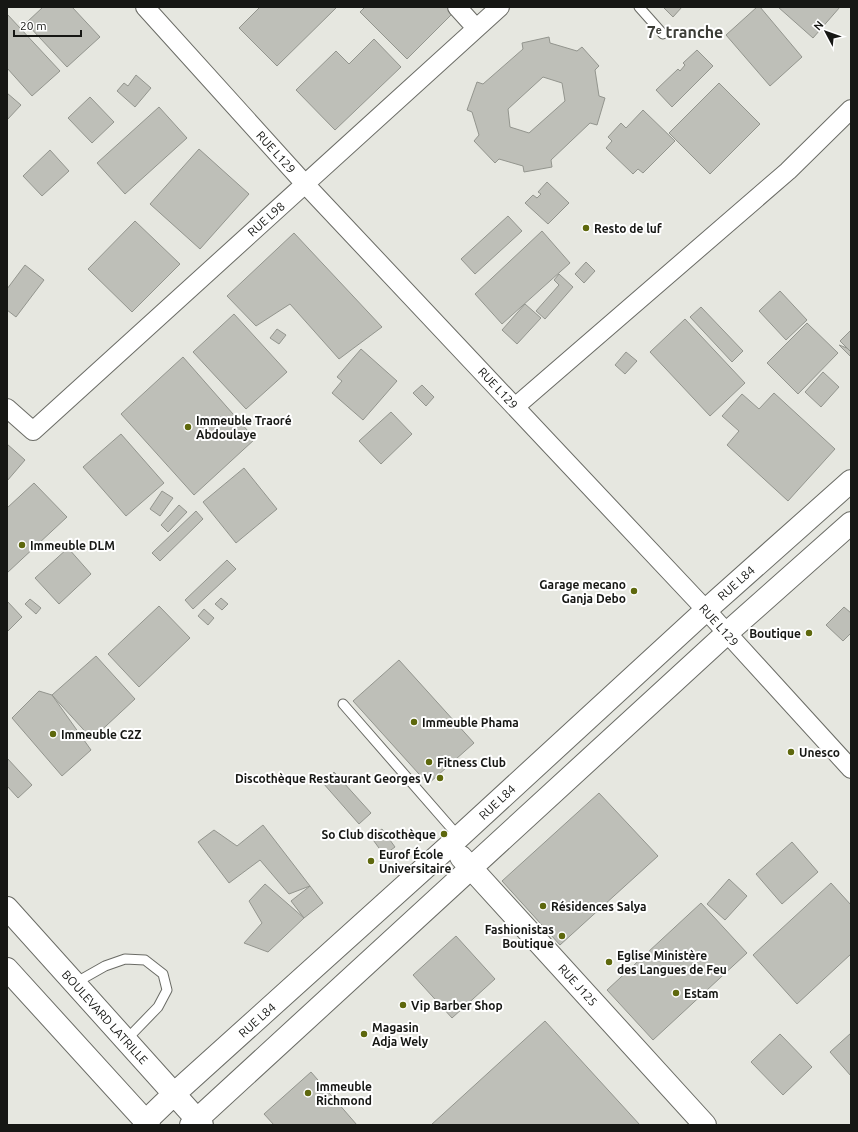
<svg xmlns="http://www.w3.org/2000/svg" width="858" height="1132" viewBox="0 0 858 1132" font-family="Ubuntu,sans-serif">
<rect width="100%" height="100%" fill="#e6e7e0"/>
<path fill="#bebfb8" stroke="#93958e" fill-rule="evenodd" d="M43,7H72L100,37L67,67L26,23Z
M260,7H337L277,66L239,28Z
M365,7H447L453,13L407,59L360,12Z
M663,7H682L673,17Z
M757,7H760L802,57L770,86L726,35Z
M778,7H840L813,38Z
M7,14L60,71L32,96L7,68Z
M549,37L550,43L577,51L582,47L599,66L595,70L599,96L605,98L597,125L590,123L551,160L552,167L524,172L523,166L499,159L495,163L474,141L479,135L472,112L467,110L477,82L483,84L523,49L522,43ZM543,77L562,83L565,101L529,133L510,127L508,109Z
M374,39L401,67L335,130L296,90L336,51L349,64Z
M697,50L713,66L672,107L656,90L678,69L680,71L685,65L683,63Z
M136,75L151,88L135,107L117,91L124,83L128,86Z
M719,83L760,124L710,174L669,133Z
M7,93L21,105L7,120Z
M90,97L114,122L92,143L68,118Z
M159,107L187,138L125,194L97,163Z
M643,110L675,141L643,173L638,169L633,174L606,148L612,141L608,137L621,123L626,128Z
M199,149L249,194L200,249L150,204Z
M50,150L69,171L42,196L23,176Z
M547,182L569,203L548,224L525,203L533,195L537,198L541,194L538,192Z
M508,216L522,231L475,274L461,259Z
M135,221L180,264L132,312L88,269Z
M542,231L570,263L502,324L475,294Z
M294,233L382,327L339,359L290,304L256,326L227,296Z
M586,262L595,271L584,283L575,274Z
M25,265L44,280L16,317L7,310V289Z
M559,274L573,287L545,319L536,311L559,285L554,280Z
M780,291L807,320L786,340L759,311Z
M525,304L541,318L517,344L502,330Z
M701,307L743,351L732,362L690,317Z
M234,314L287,372L246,409L193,352Z
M685,319L745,383L710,416L650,352Z
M807,323L838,353L798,394L767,363Z
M277,329L286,335L279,344L270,338Z
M851,330V352L840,341Z
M839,345L847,348L851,352V357Z
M361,349L397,381L363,420L332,393L342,381L337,377Z
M626,352L637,361L625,374L615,365Z
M183,357L255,439L194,495L121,414Z
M823,372L839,387L821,407L805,392Z
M422,385L434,397L426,406L413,393Z
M774,393L835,449L788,501L727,445L739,431L722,416L742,394L759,409Z
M391,412L412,434L381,464L359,441Z
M121,434L164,483L126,516L83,467Z
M7,444L25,460L7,481Z
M244,468L277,509L236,543L203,502Z
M34,483L67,517L7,573V508Z
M162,491L173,498L160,516L150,509Z
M179,505L187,512L168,532L161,525Z
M196,511L203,519L160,561L152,553Z
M68,548L91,574L59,604L35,578Z
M227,560L236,569L193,609L185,600Z
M221,598L228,604L222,610L215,604Z
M30,599L41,608L36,614L25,604Z
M7,601L22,617L7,632Z
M159,606L190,638L139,687L108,654Z
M844,607L851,613V633L843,641L826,625Z
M204,609L214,618L208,625L198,616Z
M96,656L135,699L92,739L52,695Z
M399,660L474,743L428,784L353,701Z
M39,691L52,695L91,750L62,776L12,718Z
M7,758L32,785L18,798L7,786Z
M334,772L371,813L359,824L323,783Z
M599,793L658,856L560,945L502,881Z
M263,825L310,886L289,894L260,860L229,883L198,842L214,830L237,846Z
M382,829L395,847L384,855L371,837Z
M792,842L818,872L782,904L756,874Z
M729,879L747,896L725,920L707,904Z
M831,883L851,905V954L797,1004L753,955Z
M265,884L304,918L268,952L244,943L262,923L249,901Z
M310,886L323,903L304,918L291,901Z
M701,903L747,953L653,1040L607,990Z
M456,936L495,979L452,1018L413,975Z
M545,1021L640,1125H431Z
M851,1033V1076L830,1052Z
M780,1034L812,1067L783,1095L751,1062Z
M311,1072L357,1125H274L264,1114Z"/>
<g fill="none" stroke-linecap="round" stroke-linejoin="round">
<defs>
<path id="lane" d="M639,7L663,34
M343,704L459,837
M75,983L105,966L125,959L145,960L163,974L167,990L158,1007L126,1040"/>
<path id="street" d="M145,7L305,184L706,610L851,769
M457,7L476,28
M515,407L788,171L851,109
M7,408L33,431L500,7"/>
<path id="secondary" d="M461,857L705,1125
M7,908L202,1125
M7,969L149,1125
M146,1121L174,1094L459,837L706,610L851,481
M191,1125L727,633L851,523"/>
</defs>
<use href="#lane" stroke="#6a6b65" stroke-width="11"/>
<use href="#street" stroke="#6a6b65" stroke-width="20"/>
<use href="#secondary" stroke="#6a6b65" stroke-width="24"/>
<use href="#lane" stroke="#fff" stroke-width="9"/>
<use href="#street" stroke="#fff" stroke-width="18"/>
<use href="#secondary" stroke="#fff" stroke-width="22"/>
</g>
<g fill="#5e680d" stroke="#fff" stroke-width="1.5">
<circle cx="586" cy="228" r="4"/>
<circle cx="188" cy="427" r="4"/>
<circle cx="22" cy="545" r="4"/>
<circle cx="634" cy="591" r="4"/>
<circle cx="809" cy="633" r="4"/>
<circle cx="414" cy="722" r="4"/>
<circle cx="53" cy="734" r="4"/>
<circle cx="791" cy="752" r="4"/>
<circle cx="429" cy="762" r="4"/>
<circle cx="440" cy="778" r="4"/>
<circle cx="444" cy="834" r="4"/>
<circle cx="371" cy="861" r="4"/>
<circle cx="543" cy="906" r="4"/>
<circle cx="562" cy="936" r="4"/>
<circle cx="609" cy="962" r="4"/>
<circle cx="676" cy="993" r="4"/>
<circle cx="403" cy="1005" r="4"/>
<circle cx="364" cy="1034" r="4"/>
<circle cx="308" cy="1093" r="4"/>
</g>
<g text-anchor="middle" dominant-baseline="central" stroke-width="4" stroke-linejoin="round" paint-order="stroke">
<g font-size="12" fill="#161714" stroke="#fff">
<text transform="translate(276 152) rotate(48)">RUE L129</text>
<text transform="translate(266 219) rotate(-42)">RUE L98</text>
<text transform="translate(498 388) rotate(47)">RUE L129</text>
<text transform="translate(736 583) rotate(-42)">RUE L84</text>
<text transform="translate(719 625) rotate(48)">RUE L129</text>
<text transform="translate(497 802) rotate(-43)">RUE L84</text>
<text transform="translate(578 985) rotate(48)">RUE J125</text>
<text transform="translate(105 1017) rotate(48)">BOULEVARD LATRILLE</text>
<text transform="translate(257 1020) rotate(-42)">RUE L84</text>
</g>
<g font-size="12" font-weight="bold" fill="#161714" stroke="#fff" text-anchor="start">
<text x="594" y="228">Resto de luf</text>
<text x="196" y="420">Immeuble Traoré<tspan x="196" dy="14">Abdoulaye</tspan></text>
<text x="30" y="545">Immeuble DLM</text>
<text x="626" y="584" text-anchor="end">Garage mecano<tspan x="626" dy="14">Ganja Debo</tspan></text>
<text x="801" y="633" text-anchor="end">Boutique</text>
<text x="422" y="722">Immeuble Phama</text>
<text x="61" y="734">Immeuble C2Z</text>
<text x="799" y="752">Unesco</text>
<text x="437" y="762">Fitness Club</text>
<text x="432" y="778" text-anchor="end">Discothèque Restaurant Georges V</text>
<text x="436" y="834" text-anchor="end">So Club discothèque</text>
<text x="379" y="854">Eurof École<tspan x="379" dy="14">Universitaire</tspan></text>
<text x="551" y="906">Résidences Salya</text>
<text x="554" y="929" text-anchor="end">Fashionistas<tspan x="554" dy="14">Boutique</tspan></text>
<text x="617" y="955">Eglise Ministère<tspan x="617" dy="14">des Langues de Feu</tspan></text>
<text x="684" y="993">Estam</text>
<text x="411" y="1005">Vip Barber Shop</text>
<text x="372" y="1027">Magasin<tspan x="372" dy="14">Adja Wely</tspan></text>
<text x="316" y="1086">Immeuble<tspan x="316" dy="14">Richmond</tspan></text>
</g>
<g font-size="16" font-weight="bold" fill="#3c3d37" stroke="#fff">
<text x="685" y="32">7ᵉ tranche</text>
</g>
</g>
<rect width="858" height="1132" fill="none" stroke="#161714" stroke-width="16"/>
<g transform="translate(826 32) rotate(311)" stroke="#ffffff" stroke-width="3" paint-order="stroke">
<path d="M0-3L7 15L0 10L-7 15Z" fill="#161714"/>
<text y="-6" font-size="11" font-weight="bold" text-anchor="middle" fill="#161714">N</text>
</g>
<path d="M14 30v6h67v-6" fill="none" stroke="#161714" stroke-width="2"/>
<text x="20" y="30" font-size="12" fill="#161714" stroke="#ffffff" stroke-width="3" paint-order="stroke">20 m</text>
</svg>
